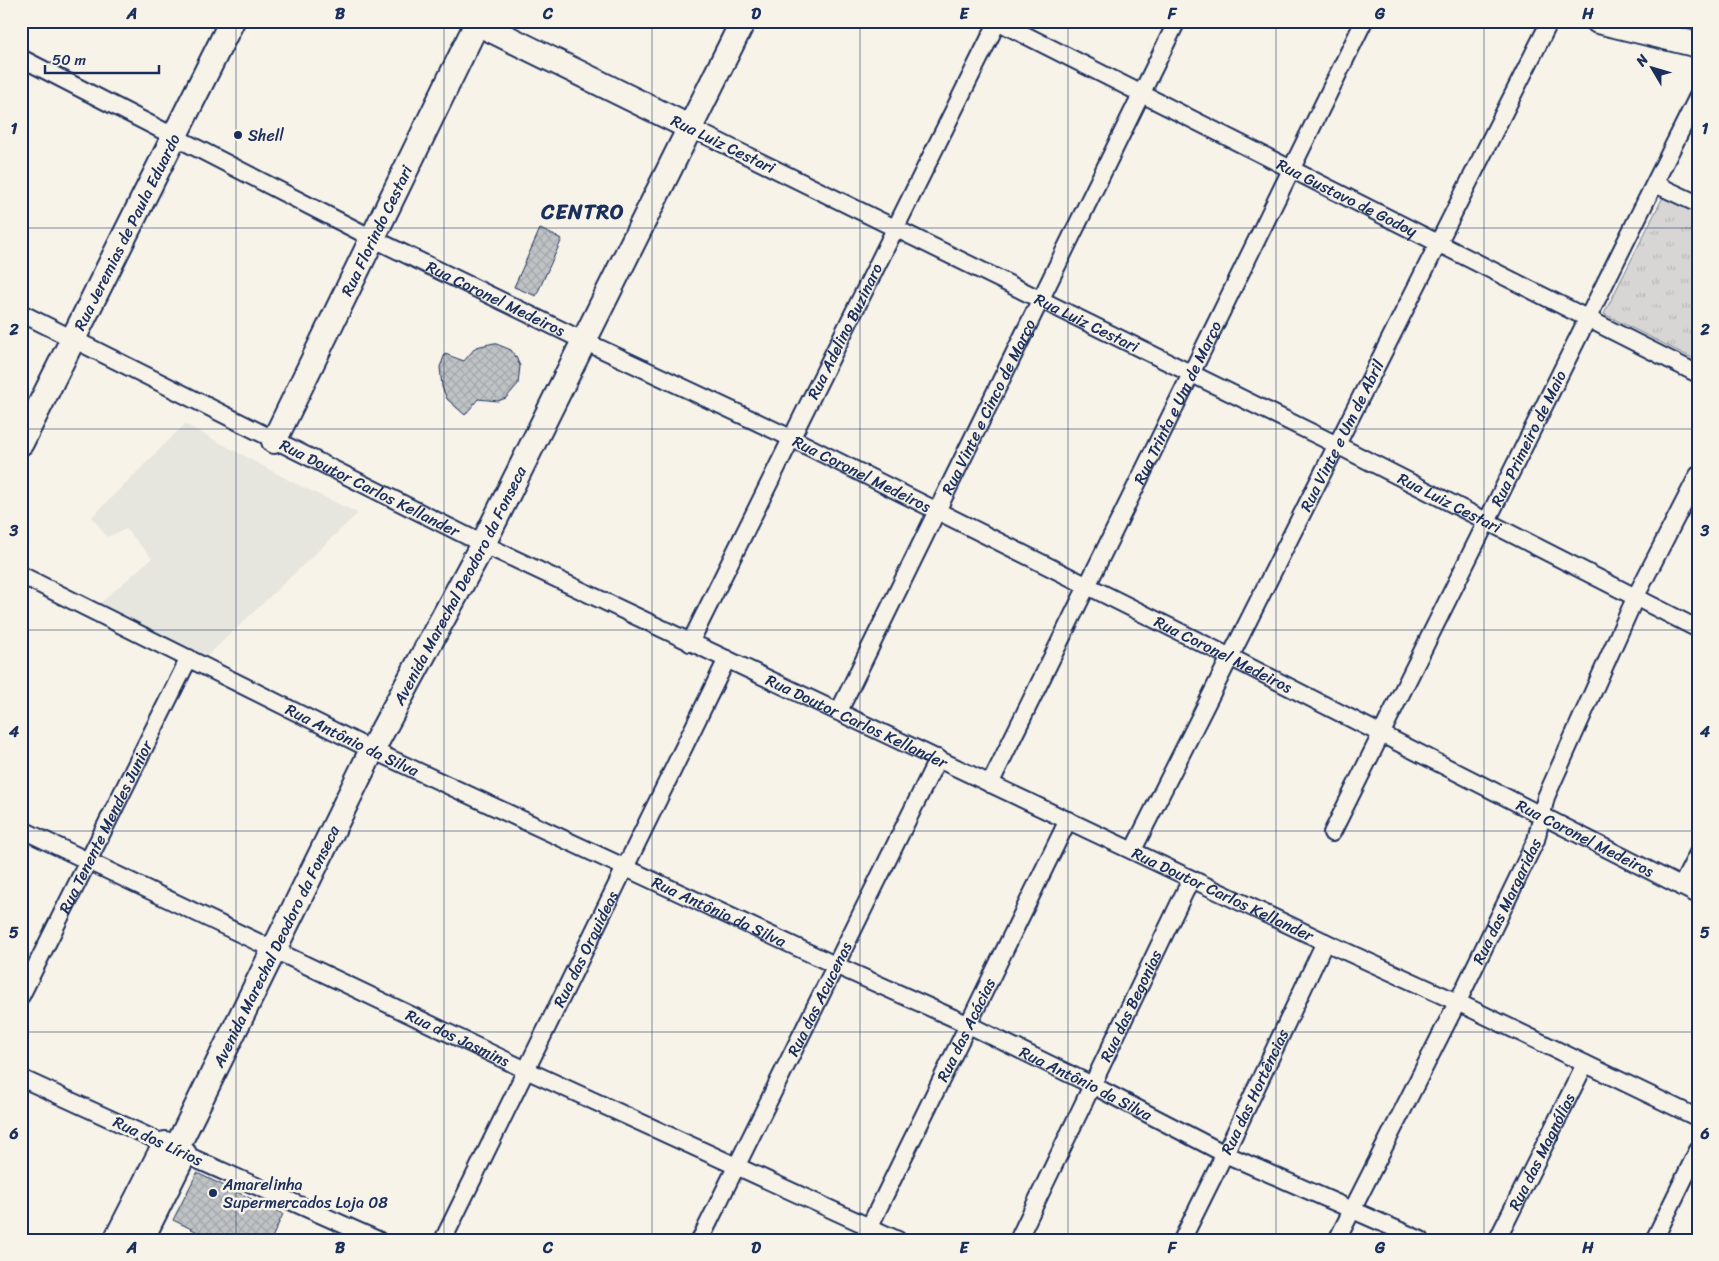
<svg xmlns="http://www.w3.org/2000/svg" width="1719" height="1261" viewBox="0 0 1719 1261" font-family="Sriracha,sans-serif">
<defs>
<pattern id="park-tufts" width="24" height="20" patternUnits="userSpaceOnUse" patternTransform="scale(1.25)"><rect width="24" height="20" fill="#d7d6d4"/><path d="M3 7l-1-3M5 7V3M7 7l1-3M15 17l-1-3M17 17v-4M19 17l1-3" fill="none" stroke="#b8b8b8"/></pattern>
<pattern id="building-cross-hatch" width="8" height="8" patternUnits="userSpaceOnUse" patternTransform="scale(1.25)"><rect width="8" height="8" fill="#c0c3c5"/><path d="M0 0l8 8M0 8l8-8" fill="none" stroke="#a4a8ac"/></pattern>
</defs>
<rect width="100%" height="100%" fill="#f7f3e8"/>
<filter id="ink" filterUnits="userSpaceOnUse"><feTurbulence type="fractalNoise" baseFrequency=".02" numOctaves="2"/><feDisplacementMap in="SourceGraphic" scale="10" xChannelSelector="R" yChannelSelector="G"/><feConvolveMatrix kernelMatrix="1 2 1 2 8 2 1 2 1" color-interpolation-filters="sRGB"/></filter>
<g filter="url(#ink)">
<path fill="#e6e5de" d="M185,424L296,484L358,513L206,657L98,605L152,558L126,529L107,537L92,517Z"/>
<path fill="url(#park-tufts)" stroke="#798299" d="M1664,195L1698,211V361L1604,314Z"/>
<path fill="url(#building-cross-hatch)" stroke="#1b2f5e" d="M540,229L562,239L536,296L514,287Z
M494,343L511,350L516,357L520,366L518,384L506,398L498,401L478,399L465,415L447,399L442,387L440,367L445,354L464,361L476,347Z
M197,1173L283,1214L271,1240H214L173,1220Z"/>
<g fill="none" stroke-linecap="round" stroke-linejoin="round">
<defs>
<path id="lane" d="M721,21L737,29"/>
<g id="street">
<path id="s1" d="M997,21L1698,374"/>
<path id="s2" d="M21,58L372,238L584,341L791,438L1230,657L1698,895"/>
<path id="s3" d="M691,128L1337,445L1698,629"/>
<path d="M1655,184L1698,204"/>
<path id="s4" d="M21,313L483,544L1325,942L1457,1002L1698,1118"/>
<path id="s5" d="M21,575L372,750L835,965L967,1024L1092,1085L1225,1154L1421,1240"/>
<path id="s6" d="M690,643L998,21"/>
<path id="s7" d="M839,711L1177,21"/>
<path id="s8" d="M990,784L1364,21"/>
<path id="s9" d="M21,829L526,1070L898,1240"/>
<path id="s10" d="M1332,833L1698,96"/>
<path id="s11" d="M1133,850L1550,21"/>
<path d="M1681,887L1698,853"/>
<path id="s12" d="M21,996L189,658"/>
<path d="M21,1078L165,1144"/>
<path d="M184,1154L378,1240"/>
<path id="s13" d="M443,1240L727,659"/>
<path id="s14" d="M700,1240L938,758"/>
<path id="s15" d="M863,1240L1068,820"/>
<path id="s16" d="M1018,1240L1191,879"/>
<path id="s17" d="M1182,1240L1232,1139L1325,942"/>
<path id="s18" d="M1337,1240L1465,987L1536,840L1546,797L1636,596L1698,475"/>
<path id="s19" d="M1497,1240L1585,1064"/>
<path d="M1654,1240L1698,1150"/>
</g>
<g id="secondary">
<path d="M473,21L691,128"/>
<path d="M1598,21L1698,45"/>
<path id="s20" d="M274,441L478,21"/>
<path id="s21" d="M21,443L232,21"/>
<path id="s22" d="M176,1149L372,750L483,544L743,21"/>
<path d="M116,1240L165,1144L184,1154L141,1240"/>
</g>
</defs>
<use href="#lane" stroke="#1b2f5e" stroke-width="12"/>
<use href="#street" stroke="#1b2f5e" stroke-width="20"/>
<use href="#secondary" stroke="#1b2f5e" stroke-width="28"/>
<use href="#lane" stroke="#f7f3e8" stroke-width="9"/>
<use href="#street" stroke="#f7f3e8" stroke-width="16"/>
<use href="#secondary" stroke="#f7f3e8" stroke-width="24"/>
</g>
</g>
<path fill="none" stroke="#1b2f5e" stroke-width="1" stroke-opacity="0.55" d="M236,21V1240M444,21V1240M652,21V1240M860,21V1240M1068,21V1240M1276,21V1240M1484,21V1240M21,228H1698M21,429H1698M21,630H1698M21,831H1698M21,1032H1698"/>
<g fill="#1b2f5e" stroke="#f7f3e8" stroke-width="2">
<circle cx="238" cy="135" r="5"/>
<circle cx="213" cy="1193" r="5"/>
</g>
<g text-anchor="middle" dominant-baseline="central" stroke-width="5" stroke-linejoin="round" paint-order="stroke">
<g font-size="16" fill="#1b2f5e" stroke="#f7f3e8" text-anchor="start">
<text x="248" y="135">Shell</text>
<text x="223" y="1184">Amarelinha<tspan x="223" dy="18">Supermercados Loja 08</tspan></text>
</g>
<g font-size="16" fill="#1b2f5e" stroke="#f7f3e8">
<text transform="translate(723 144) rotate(26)">Rua Luiz Cestari</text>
<text stroke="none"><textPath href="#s1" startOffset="392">Rua Gustavo de Godoy</textPath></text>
<text stroke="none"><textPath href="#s20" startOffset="234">Rua Florindo Cestari</textPath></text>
<text stroke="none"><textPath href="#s21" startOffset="236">Rua Jeremias de Paula Eduardo</textPath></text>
<text stroke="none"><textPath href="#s2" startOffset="532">Rua Coronel Medeiros</textPath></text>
<text stroke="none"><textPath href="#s3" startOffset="441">Rua Luiz Cestari</textPath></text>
<text stroke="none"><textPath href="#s6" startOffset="348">Rua Adelino Buzinaro</textPath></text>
<text stroke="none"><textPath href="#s8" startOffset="425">Rua Trinta e Um de Março</textPath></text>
<text stroke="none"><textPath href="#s7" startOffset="339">Rua Vinte e Cinco de Março</textPath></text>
<text stroke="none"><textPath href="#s11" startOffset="464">Rua Vinte e Um de Abril</textPath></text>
<text stroke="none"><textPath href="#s10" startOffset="441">Rua Primeiro de Maio</textPath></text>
<text stroke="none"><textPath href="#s2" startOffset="938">Rua Coronel Medeiros</textPath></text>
<text stroke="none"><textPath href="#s4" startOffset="390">Rua Doutor Carlos Kellander</textPath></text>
<text stroke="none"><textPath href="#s3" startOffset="846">Rua Luiz Cestari</textPath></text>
<text stroke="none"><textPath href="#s22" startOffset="631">Avenida Marechal Deodoro da Fonseca</textPath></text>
<text stroke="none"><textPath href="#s2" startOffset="1342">Rua Coronel Medeiros</textPath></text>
<text stroke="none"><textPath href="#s4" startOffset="930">Rua Doutor Carlos Kellander</textPath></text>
<text stroke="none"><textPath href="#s5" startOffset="370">Rua Antônio da Silva</textPath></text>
<text stroke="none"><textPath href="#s12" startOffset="189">Rua Tenente Mendes Junior</textPath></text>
<text stroke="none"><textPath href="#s2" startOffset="1748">Rua Coronel Medeiros</textPath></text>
<text stroke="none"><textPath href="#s4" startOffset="1335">Rua Doutor Carlos Kellander</textPath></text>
<text stroke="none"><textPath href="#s18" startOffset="379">Rua das Margaridas</textPath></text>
<text stroke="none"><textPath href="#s5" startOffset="775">Rua Antônio da Silva</textPath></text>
<text stroke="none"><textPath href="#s22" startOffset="226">Avenida Marechal Deodoro da Fonseca</textPath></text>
<text stroke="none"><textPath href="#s13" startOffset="324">Rua das Orquideas</textPath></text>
<text stroke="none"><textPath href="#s14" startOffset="269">Rua das Acucenas</textPath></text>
<text stroke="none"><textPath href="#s16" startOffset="260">Rua das Begonias</textPath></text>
<text stroke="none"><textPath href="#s15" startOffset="234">Rua das Acácias</textPath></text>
<text stroke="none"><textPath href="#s9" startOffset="484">Rua dos Jasmins</textPath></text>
<text stroke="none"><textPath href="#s5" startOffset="1180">Rua Antônio da Silva</textPath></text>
<text stroke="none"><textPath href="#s17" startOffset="165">Rua das Hortências</textPath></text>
<text transform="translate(158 1141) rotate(25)">Rua dos Lírios</text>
<text stroke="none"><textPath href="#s19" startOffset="99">Rua das Magnólias</textPath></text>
</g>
<g font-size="21" font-weight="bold" letter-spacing="1" fill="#1b2f5e" stroke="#f7f3e8">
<text x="583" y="212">CENTRO</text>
</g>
</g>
<rect width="1719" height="1261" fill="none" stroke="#f7f3e8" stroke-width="55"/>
<g transform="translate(1652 68) rotate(308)" stroke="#f7f3e8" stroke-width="4" paint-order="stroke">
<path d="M0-4L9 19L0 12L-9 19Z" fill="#1b2f5e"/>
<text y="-8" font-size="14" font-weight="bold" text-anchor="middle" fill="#1b2f5e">N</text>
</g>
<path d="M45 65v8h114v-8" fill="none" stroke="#1b2f5e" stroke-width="2.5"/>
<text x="52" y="65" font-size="15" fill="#1b2f5e" stroke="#f7f3e8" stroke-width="4" paint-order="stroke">50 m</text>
<rect x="28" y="28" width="1664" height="1206" fill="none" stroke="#1b2f5e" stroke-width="2"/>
<g font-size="16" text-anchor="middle" font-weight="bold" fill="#1b2f5e">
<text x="132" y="19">A</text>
<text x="340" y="19">B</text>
<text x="548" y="19">C</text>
<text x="756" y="19">D</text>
<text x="964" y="19">E</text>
<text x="1172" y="19">F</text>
<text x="1380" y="19">G</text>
<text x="1588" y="19">H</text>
<text x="14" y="134">1</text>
<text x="1705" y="134">1</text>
<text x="14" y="335">2</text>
<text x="1705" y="335">2</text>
<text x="14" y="536">3</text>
<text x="1705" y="536">3</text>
<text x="14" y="737">4</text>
<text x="1705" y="737">4</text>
<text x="14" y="938">5</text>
<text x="1705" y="938">5</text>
<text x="14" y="1139">6</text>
<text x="1705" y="1139">6</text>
<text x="132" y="1253">A</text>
<text x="340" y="1253">B</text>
<text x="548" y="1253">C</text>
<text x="756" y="1253">D</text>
<text x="964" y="1253">E</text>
<text x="1172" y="1253">F</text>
<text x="1380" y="1253">G</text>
<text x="1588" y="1253">H</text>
</g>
</svg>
